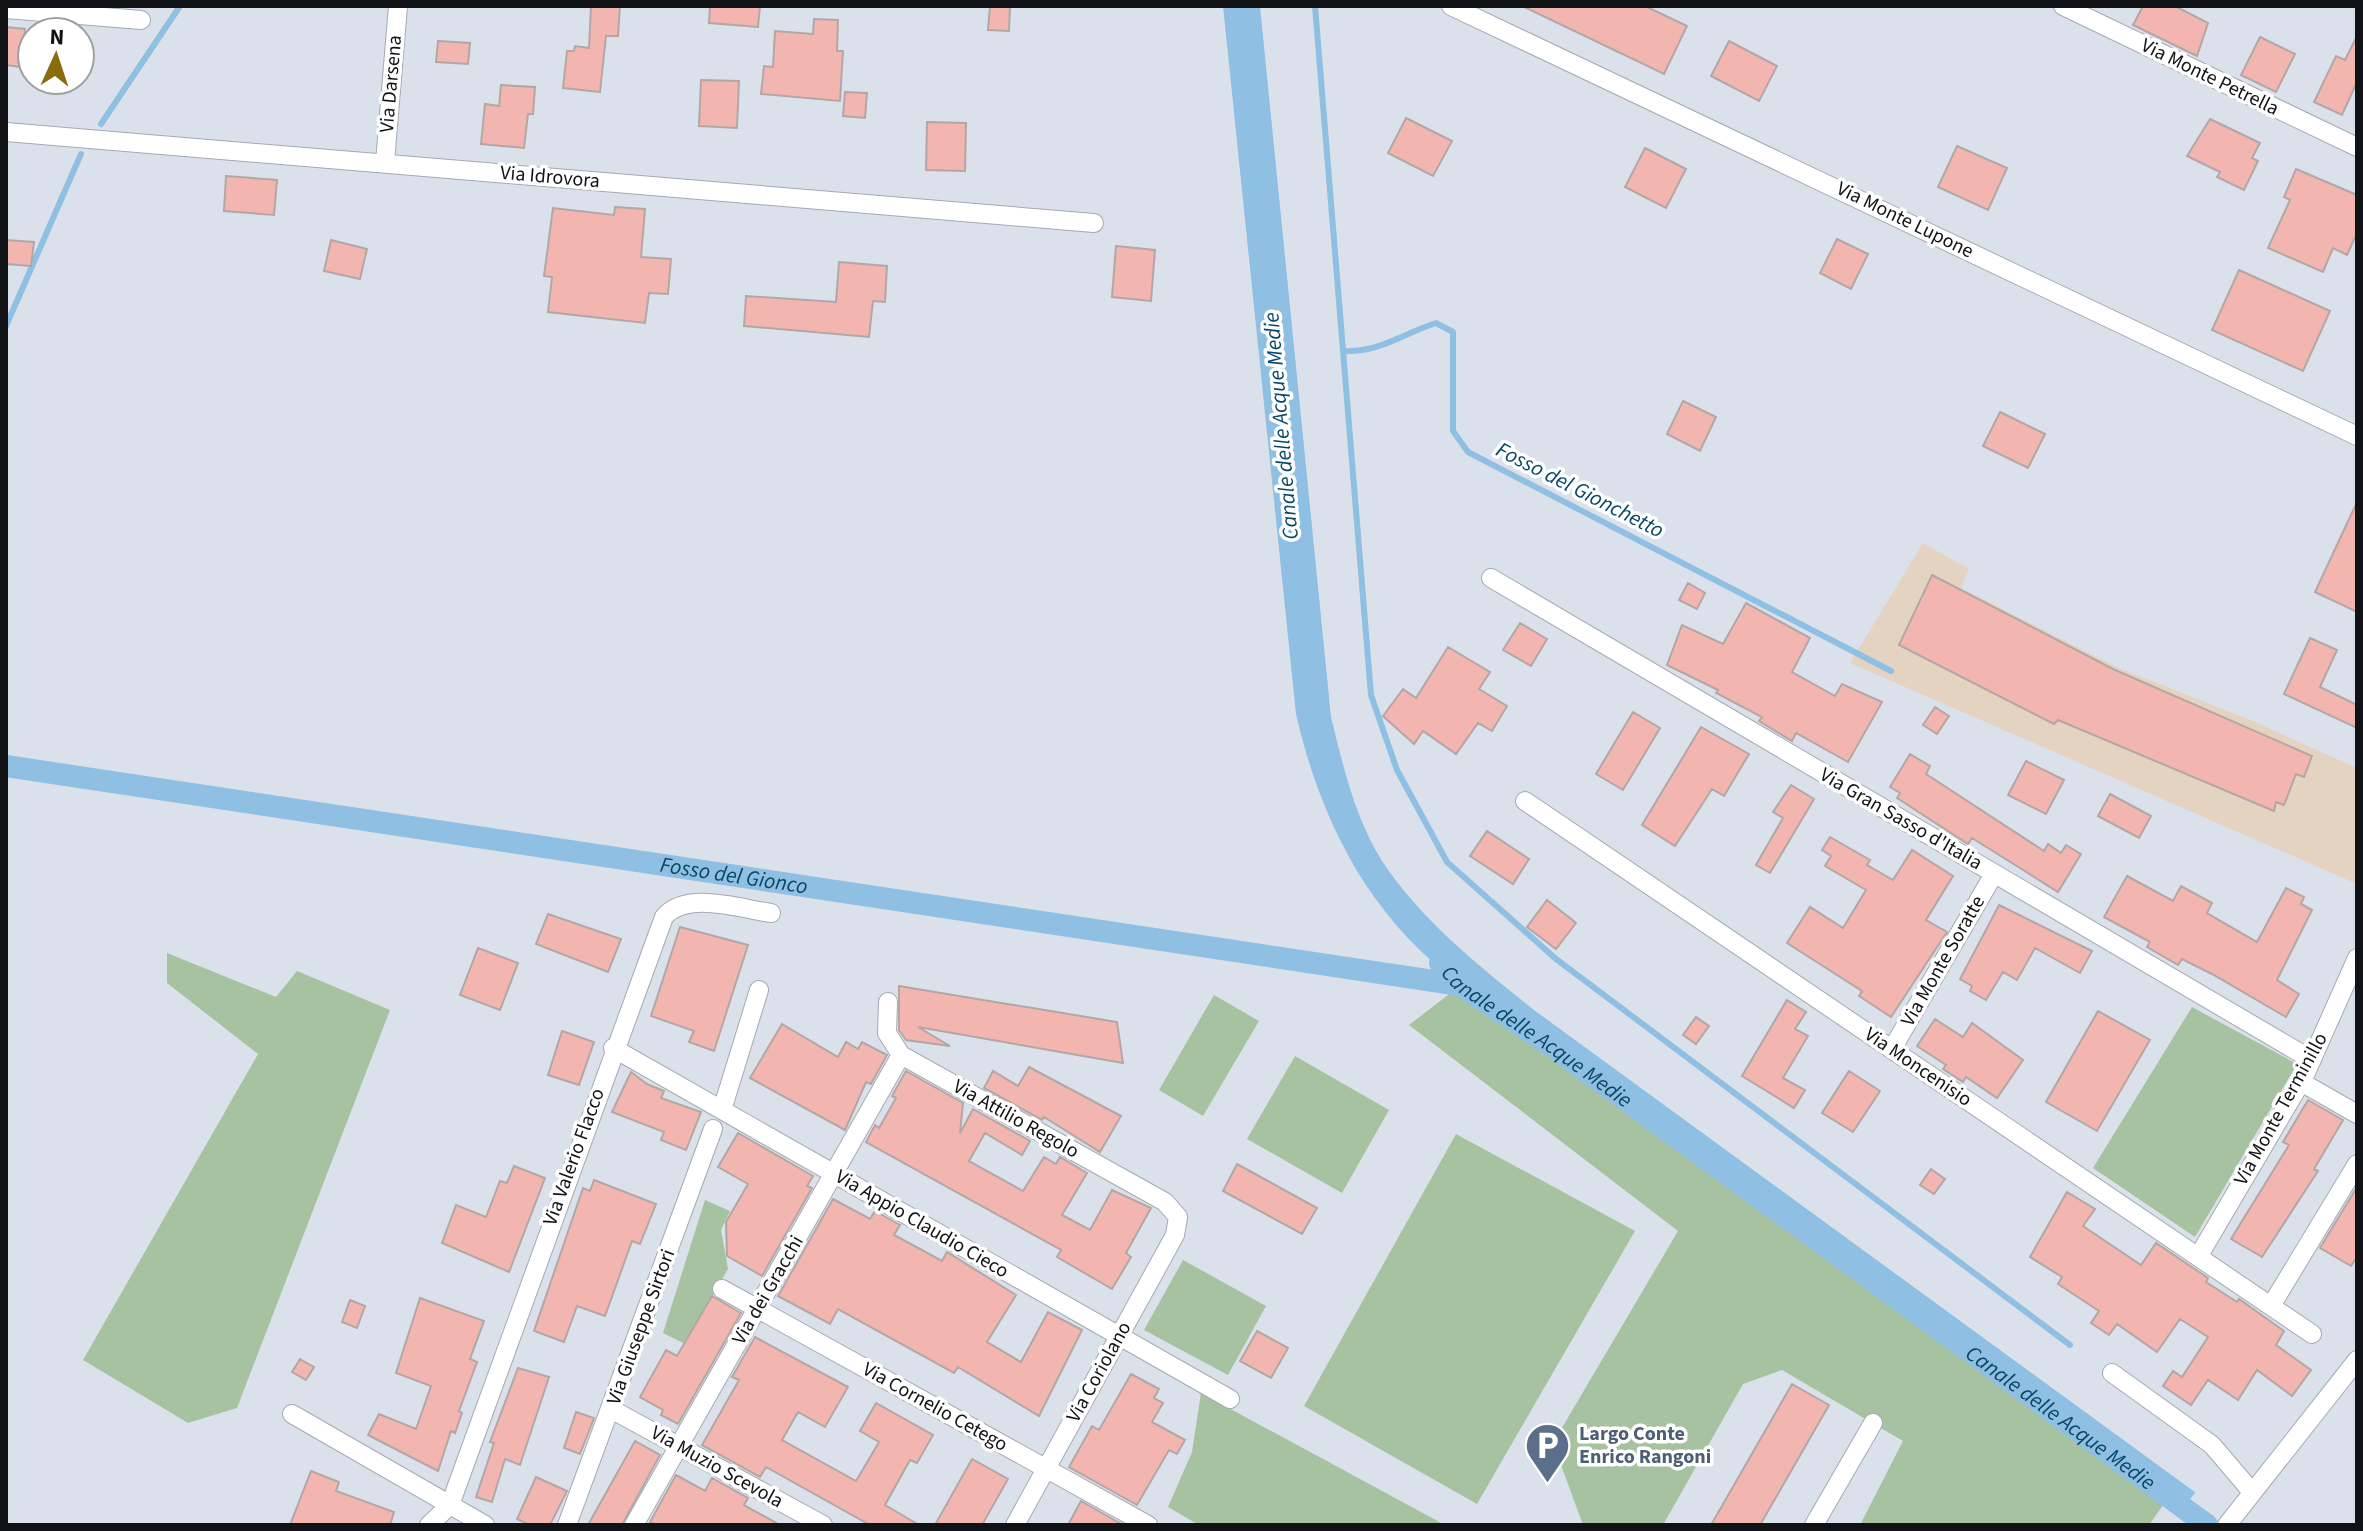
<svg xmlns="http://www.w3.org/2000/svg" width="2363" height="1531" viewBox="0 0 2363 1531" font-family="'Source Sans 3',sans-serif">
<rect width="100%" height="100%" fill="#dbe1ea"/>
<path fill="#e5d3c2" d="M1923,543L1969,569L1961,588L2119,668L2253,721L2357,768V884L1850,663Z"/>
<path fill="#a7c2a0" d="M167,953L276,997L297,971L390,1010L237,1408L188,1423L83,1360L258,1054L167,983Z
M1461,985L1553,1047L2169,1497L2149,1525H1860L1903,1441L1782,1370L1743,1384L1663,1525H1583L1553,1443L1678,1231L1409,1025Z
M1214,995L1259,1021L1203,1116L1159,1090Z
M2192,1007L2297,1064L2195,1237L2093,1168Z
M1295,1056L1389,1110L1342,1193L1247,1139Z
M1456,1134L1635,1231L1477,1504L1304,1406Z
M705,1200L730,1211L721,1230L728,1269L685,1344L663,1333Z
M1183,1260L1266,1306L1228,1375L1144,1330Z
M1201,1393L1445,1525H1199L1168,1507L1192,1452Z"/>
<path fill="#8fc0e3" d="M1223,6H1260L1331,717C1343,766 1355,818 1382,861C1422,921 1478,965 1534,1010L2240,1525H2207L1553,1047C1522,1027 1490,1007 1461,985C1369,917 1321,822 1296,714Z"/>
<path fill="#dbe1ea" d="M2198,1489L2242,1522L2243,1525H2200L2181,1511Z"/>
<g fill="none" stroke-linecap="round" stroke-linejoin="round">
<path stroke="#8fc0e3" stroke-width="6" d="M1315,6L1371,695L1397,770L1447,862L1556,959L2070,1345
M101,124L180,6
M6,326L81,154
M1343,351C1379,353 1402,334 1436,323L1453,332V431L1468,452L1891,671"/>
<g stroke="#8fc0e3" stroke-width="22">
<path id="s1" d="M6,766L1460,985"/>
<path id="s2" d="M1440,963L1460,985L1553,1047L2207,1525"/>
</g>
</g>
<path fill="#f2b5af" stroke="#b3a7a6" stroke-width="2" d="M591,6H620L618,36H606L600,92L563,88L567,51H574L575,46L589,48Z
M710,6H760L758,27L709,23Z
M990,6H1010L1009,31L988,30Z
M1522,6H1645L1687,26L1664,74Z
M2143,6H2175L2208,23L2197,56L2133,25Z
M814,19L838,20L837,51H843L840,101L761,94L764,66L773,67L775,31L813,34Z
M6,27L25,29L21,67L6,65Z
M2357,36V82L2342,115L2314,102L2336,56L2345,60Z
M2260,37L2295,54L2276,92L2241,75Z
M438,41L470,43L468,64L436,62Z
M1729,41L1777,66L1759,101L1711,76Z
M701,80L739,81L737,128L699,126Z
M501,85L535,87L533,114H528L524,148L481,144L485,104L499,106Z
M845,92L867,93L865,118L843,116Z
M1406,118L1452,141L1433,176L1388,153Z
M2210,119L2260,143L2252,158L2258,161L2244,190L2217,177L2220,172L2187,156Z
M927,122L966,123L965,171L926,170Z
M1957,146L2007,168L1988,210L1938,187Z
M1645,148L1686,169L1666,208L1625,187Z
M2296,169L2357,195V233L2347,255L2333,248L2323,272L2268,248L2290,200L2284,197Z
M226,176L277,180L274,215L224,211Z
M615,207L645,209L641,257L671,259L668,294L649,293L645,323L548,312L552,277L544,276L553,208L614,215Z
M1837,239L1868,254L1851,289L1820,273Z
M6,240L34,242L31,266L6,264Z
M331,240L367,249L360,279L324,271Z
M1116,246L1155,250L1151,301L1112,297Z
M839,262L887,266L885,302L873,301L869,337L744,326L746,296L836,302Z
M2239,270L2330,311L2303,371L2212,330Z
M1683,401L1716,417L1700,451L1667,434Z
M2000,412L2045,434L2028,468L1983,446Z
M2357,502V612L2315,592Z
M1932,575L2113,669L2312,756L2304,777L2296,774L2284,805L2276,802L2274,811L2058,720L2054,724L1899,645Z
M1688,583L1705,593L1697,609L1679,600Z
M1746,603L1810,638L1792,672L1835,696L1842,684L1882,702L1848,762L1796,733L1792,741L1759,721L1762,717L1716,693L1718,690L1667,665L1682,625L1723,644Z
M1520,623L1547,639L1531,666L1503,650Z
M2310,638L2337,650L2320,687L2357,705V728L2284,694Z
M1448,647L1490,672L1479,689L1507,706L1492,731L1478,723L1456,754L1423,731L1414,744L1383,716L1403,689L1416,698Z
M1935,707L1949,716L1937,734L1923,725Z
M1633,712L1660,728L1623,790L1596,774Z
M1701,727L1749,754L1724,796L1712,789L1675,846L1642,825Z
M1910,754L1930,766L1926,774L2044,851L2048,844L2061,853L2066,845L2081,854L2058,892L1972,838L1968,844L1897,798L1900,793L1890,787Z
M2026,761L2064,780L2046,814L2008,795Z
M1791,785L1814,799L1770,873L1756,865L1783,818L1773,812Z
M2110,794L2151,816L2139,838L2098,816Z
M1487,831L1529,859L1513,884L1470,856Z
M1830,837L1870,860L1867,865L1893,880L1912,850L1953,876L1926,920L1947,932L1891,1017L1859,996L1862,991L1787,943L1810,907L1843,928L1866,890L1825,866L1831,856L1822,850Z
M2127,876L2173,901L2181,886L2212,903L2207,913L2257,942L2286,888L2304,897L2301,904L2312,910L2277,980L2299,994L2286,1017L2212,974L2182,959L2178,965L2147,947L2150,942L2104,917Z
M1547,900L1576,923L1556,949L1527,927Z
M1999,905L2092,951L2080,973L2035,948L2017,980L2003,972L1986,1000L1970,991L1972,986L1960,979Z
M548,914L621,939L608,972L536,944Z
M680,927L748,945L714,1051L689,1042L694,1031L651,1016Z
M478,948L518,963L500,1010L460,995Z
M899,986L1117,1022L1123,1063L918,1027L950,1046L906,1040L899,1030Z
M1787,1000L1806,1012L1795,1029L1808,1036L1783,1078L1805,1090L1794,1108L1742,1076Z
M2098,1011L2150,1040L2097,1131L2046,1102Z
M1696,1017L1709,1026L1696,1044L1683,1035Z
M1935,1019L1963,1037L1972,1023L2023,1060L1997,1098L1966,1077L1963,1082L1943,1069L1946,1065L1917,1046Z
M782,1024L838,1057L846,1042L858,1049L862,1042L887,1055L871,1084L866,1082L845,1130L750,1078Z
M562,1031L594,1042L579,1085L548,1075Z
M1029,1067L1121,1116L1100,1152L1044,1117L1042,1120L984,1088L993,1071L1018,1086Z
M906,1071L963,1103L960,1133L973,1109L1030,1141L1022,1155L985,1133L969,1161L1023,1191L1044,1157L1056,1164L1060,1157L1087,1173L1062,1215L1090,1230L1112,1190L1151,1208L1126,1253L1131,1257L1112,1289L1057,1257L1061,1250L866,1142L875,1125L879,1128L896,1098L892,1096Z
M1849,1071L1880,1091L1853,1132L1822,1113Z
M631,1072L647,1084L664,1091L661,1098L701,1112L686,1150L661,1140L664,1132L612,1112Z
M2308,1100L2343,1120L2314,1169L2318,1171L2262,1257L2231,1239L2289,1145L2283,1142Z
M738,1133L813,1176L807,1186L812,1188L762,1276L727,1256L726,1222L748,1184L718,1167Z
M1237,1164L1317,1208L1302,1234L1223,1191Z
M514,1166L545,1178L509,1272L442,1243L456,1205L486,1217L500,1181L507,1183Z
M1931,1169L1945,1179L1934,1194L1920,1185Z
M594,1180L656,1204L640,1244L632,1241L605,1316L577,1306L564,1342L534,1331L583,1188L590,1191Z
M2357,1187V1257L2351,1266L2320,1248Z
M2067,1192L2095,1209L2083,1226L2141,1265L2156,1243L2208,1278L2206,1282L2237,1302L2239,1299L2284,1331L2276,1345L2311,1370L2292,1396L2257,1370L2238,1400L2208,1380L2191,1405L2163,1386L2173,1371L2182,1377L2208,1337L2180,1319L2157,1352L2117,1324L2109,1335L2091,1323L2099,1311L2058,1284L2062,1277L2030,1257Z
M833,1199L870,1219L875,1211L900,1225L894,1235L942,1261L947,1252L1016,1295L987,1342L1021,1362L1048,1312L1082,1330L1039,1416L958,1367L954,1373L838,1309L830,1324L778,1296Z
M712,1296L741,1313L678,1424L661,1415L663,1410L640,1397L666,1350L677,1356Z
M420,1298L484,1321L470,1359L477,1362L459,1411L462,1413L455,1433L451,1431L438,1471L368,1435L379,1414L416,1429L431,1386L396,1373Z
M350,1300L365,1306L357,1328L342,1322Z
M1257,1331L1288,1348L1271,1378L1240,1361Z
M755,1337L848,1387L825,1427L798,1412L782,1440L856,1481L879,1442L860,1431L876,1403L933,1435L917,1463L910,1460L885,1505L919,1525H870L766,1467L760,1477L702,1445L739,1380L732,1377Z
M300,1359L314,1367L306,1380L292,1372Z
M518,1368L549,1377L520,1465L505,1459L492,1502L476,1497L494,1443L490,1442Z
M1131,1374L1159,1389L1154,1398L1163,1403L1152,1422L1185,1440L1177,1454L1169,1450L1137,1505L1069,1467L1092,1426L1099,1430Z
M1792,1384L1829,1405L1760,1525H1711Z
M576,1412L594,1418L580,1454L564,1448Z
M635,1441L660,1455L622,1525H588Z
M972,1459L1008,1479L982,1525H935Z
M311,1471L339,1482L336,1491L394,1512L390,1525H290Z
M676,1475L705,1491L712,1478L748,1498L744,1505L780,1525H656L650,1522Z
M536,1477L567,1491L550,1525H530L517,1519Z
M1081,1501L1123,1525H1068Z"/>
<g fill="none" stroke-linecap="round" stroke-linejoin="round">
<defs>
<path id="minor" d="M1451,6L2357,436
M2063,6L2357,147
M6,9L141,20
M6,132L1094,223
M385,162L398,6
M1491,578L2312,1060
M1525,801L2312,1334
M888,1002L887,1033L901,1055L1165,1202L1178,1217L1175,1235L1015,1525
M613,1048L1230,1399
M1892,1049L1994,874
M2301,1082L2357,1114
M722,1110L759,990
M2198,1257L2304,1077L2357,958
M722,1289L1148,1525
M2271,1306L2357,1164
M2112,1373L2212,1445L2252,1492
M611,1409L823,1525
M292,1414L485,1525
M429,1525L450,1505L664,917C687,890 741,909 771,913
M567,1525L713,1129
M634,1525L901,1055
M1814,1525L1873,1423
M2227,1525L2357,1360"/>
</defs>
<use href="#minor" stroke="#a4a9b2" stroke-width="20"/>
<use href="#minor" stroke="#fff" stroke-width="18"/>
</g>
<defs>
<symbol id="parking-pin" viewBox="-11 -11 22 30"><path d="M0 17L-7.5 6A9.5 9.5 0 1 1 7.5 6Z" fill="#5c6f8a" stroke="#fff"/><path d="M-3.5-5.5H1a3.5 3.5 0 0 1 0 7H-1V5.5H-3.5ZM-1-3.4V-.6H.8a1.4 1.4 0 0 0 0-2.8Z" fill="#fff"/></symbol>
</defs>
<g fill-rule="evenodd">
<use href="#parking-pin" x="1522" y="1420" width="51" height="69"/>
</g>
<g text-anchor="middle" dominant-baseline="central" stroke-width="7" stroke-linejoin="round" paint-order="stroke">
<g font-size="20" fill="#101215" stroke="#fff">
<text transform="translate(2210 77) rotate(26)">Via Monte Petrella</text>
<text transform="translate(391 84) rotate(-85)">Via Darsena</text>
<text transform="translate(550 177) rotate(5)">Via Idrovora</text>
<text transform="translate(1905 220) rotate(26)">Via Monte Lupone</text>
<text transform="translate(1901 819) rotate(30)">Via Gran Sasso d'Italia</text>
<text transform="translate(1943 961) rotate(-60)">Via Monte Soratte</text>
<text transform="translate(1918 1067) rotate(34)">Via Moncenisio</text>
<text transform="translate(2281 1109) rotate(-61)">Via Monte Terminillo</text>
<text transform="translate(1016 1119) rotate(29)">Via Attilio Regolo</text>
<text transform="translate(574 1157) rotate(-70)">Via Valerio Flacco</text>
<text transform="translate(922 1224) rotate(30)">Via Appio Claudio Cieco</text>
<text transform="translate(768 1290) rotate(-60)">Via dei Gracchi</text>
<text transform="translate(641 1327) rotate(-70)">Via Giuseppe Sirtori</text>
<text transform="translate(1099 1372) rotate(-61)">Via Coriolano</text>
<text transform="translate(935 1407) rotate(29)">Via Cornelio Cetego</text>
<text transform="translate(717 1467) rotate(29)">Via Muzio Scevola</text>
</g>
<g font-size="20" font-weight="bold" fill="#4e5e75" stroke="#fff" text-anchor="start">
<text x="1579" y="1434">Largo Conte<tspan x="1579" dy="23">Enrico Rangoni</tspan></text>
</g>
<g font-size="22" font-style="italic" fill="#084668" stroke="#fff">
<text transform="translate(1281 426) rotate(-95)">Canale delle Acque Medie</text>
<text transform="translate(1580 490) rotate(27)">Fosso del Gionchetto</text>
<text stroke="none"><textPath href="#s1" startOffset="736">Fosso del Gionco</textPath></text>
<text stroke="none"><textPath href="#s2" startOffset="122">Canale delle Acque Medie</textPath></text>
<text stroke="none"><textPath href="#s2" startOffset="770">Canale delle Acque Medie</textPath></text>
</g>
</g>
<rect width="2363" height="1531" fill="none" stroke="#101215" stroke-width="16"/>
<g transform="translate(56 56) rotate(3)"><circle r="38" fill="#ffffff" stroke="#9fa0a1" stroke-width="2"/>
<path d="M0-6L14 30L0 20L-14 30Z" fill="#896d0d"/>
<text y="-12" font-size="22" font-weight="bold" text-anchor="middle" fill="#101215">N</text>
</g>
</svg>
